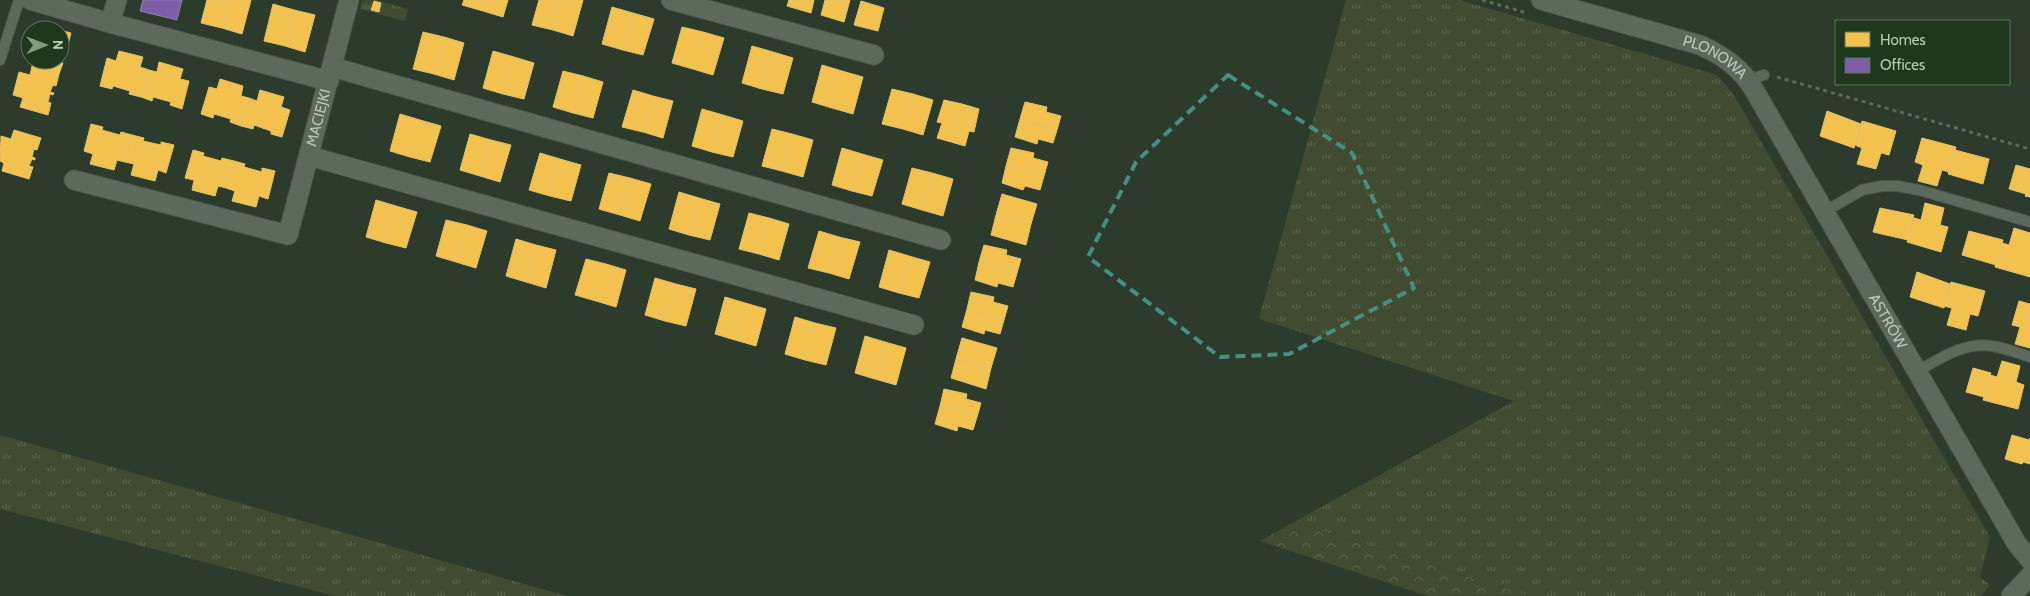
<svg xmlns="http://www.w3.org/2000/svg" width="2030" height="596" viewBox="0 0 2030 596" font-family="Cabin,sans-serif">
<defs>
<pattern id="grass-tufts" width="24" height="20" patternUnits="userSpaceOnUse" patternTransform="scale(1.25)"><rect width="24" height="20" fill="#414b2f"/><path d="M3 7l-1-3M5 7V3M7 7l1-3M15 17l-1-3M17 17v-4M19 17l1-3" fill="none" stroke="#5a644b"/></pattern>
<pattern id="forest-crowns" width="20" height="18" patternUnits="userSpaceOnUse" patternTransform="scale(1.25)"><rect width="20" height="18" fill="#414b2f"/><path d="M2 6a3 3 0 1 1 6 0M12 15a3 3 0 1 1 6 0" fill="none" stroke="#5a644b"/></pattern>
</defs>
<rect width="100%" height="100%" fill="#2c3b2b"/>
<path fill="url(#grass-tufts)" d="M362,0H376L408,9L405,21L360,9Z
M1346,0H1460L1717,75L1734,95L1990,537L1980,577L1990,585L1981,596H1528L1294,522L1514,401L1259,319Z
M0,435L563,595L568,596H335L0,509Z"/>
<path fill="url(#forest-crowns)" d="M1294,522L1528,596H1428L1260,541Z"/>
<path fill="#f2c14e" stroke="#e0c46d" d="M207,0H229L222,28L201,23Z
M229,0H251L242,34L222,28Z
M464,0H486L483,11L462,5Z
M486,0H508L503,17L483,11Z
M539,0H561L553,30L532,25Z
M561,0H583L573,36L553,30Z
M789,0H814L811,13L787,6Z
M825,0H850L844,22L821,15Z
M374,1L381,3L379,12L371,10Z
M861,1L884,8L878,31L854,25Z
M273,4L294,10L285,46L264,41Z
M612,7L633,13L623,50L602,44Z
M294,10L315,15L305,52L285,46Z
M633,13L654,19L643,55L623,50Z
M682,27L703,32L693,69L672,63Z
M60,30L71,33L68,45L64,44L62,52L65,53V55L61,54L60,59Z
M423,32L444,37L434,74L413,69Z
M703,32L724,38L713,75L693,69Z
M30,35V56L24,55Z
M444,37L464,43L454,80L434,74Z
M752,46L773,52L762,89L742,83Z
M119,51L143,57L140,67L149,70L141,97L129,94L130,91L113,86L112,89L100,86L107,58L116,61Z
M493,51L514,57L503,94L483,88Z
M773,52L793,58L783,94L762,89Z
M514,57L534,63L524,99L503,94Z
M34,60H60L59,62L63,63L59,74L32,66Z
M159,62L183,69L180,79L189,81L182,109L170,105L171,102L153,97L152,101L141,97L149,70L157,72Z
M822,65L842,71L832,108L812,102Z
M32,66L59,74L56,86L53,85L50,92L54,93L53,95L50,94L48,102L51,103L48,115L20,107L23,98L13,95L19,72L30,75Z
M563,71L583,76L573,113L553,107Z
M842,71L863,77L853,114L832,108Z
M583,76L603,82L593,118L573,113Z
M220,79L243,86L241,96L249,98L241,126L230,122L231,119L214,114L213,118L201,114L209,87L217,89Z
M892,89L913,94L903,129L882,124Z
M260,90L284,97L281,107L290,110L282,137L271,134V131L254,125L253,129L241,126L249,98L257,101Z
M633,90L653,96L643,132L622,127Z
M913,94L933,100L923,135L903,129Z
M653,96L673,101L663,138L643,132Z
M944,100L962,104L951,142L937,138L942,123L937,122Z
M1025,102L1047,107L1046,112L1061,116L1057,130L1020,119Z
M962,104L979,109L974,132L969,131L965,146L951,142Z
M702,109L723,115L712,152L692,146Z
M1827,111L1861,124L1854,148L1820,136Z
M400,114L420,120L410,157L390,151Z
M723,115L743,121L733,157L712,152Z
M1020,119L1057,130L1053,143L1038,139L1037,144L1015,137Z
M420,120L441,126L430,162L410,157Z
M1862,121L1896,131L1889,155L1881,153L1876,169L1857,164L1862,148L1855,145Z
M91,124L103,127L102,130L120,135L121,132L132,135L125,162L117,160L114,170L90,164L93,154L84,151Z
M772,129L792,134L782,171L762,166Z
M14,130L41,138L37,150L34,149L32,157L35,158V160L32,159L29,166L33,167L29,179L2,171L4,163L0,161L1,136L11,139Z
M470,134L491,140L480,176L460,170Z
M792,134L813,140L803,177L782,171Z
M132,135L144,138L143,141L161,145V142L174,145L166,173L158,170L155,181L131,175L134,164L125,162Z
M1922,138L1956,147L1949,172L1942,170L1937,186L1918,181L1923,165L1915,162Z
M491,140L511,145L500,182L480,176Z
M842,148L862,154L852,191L832,185Z
M1011,148L1034,153L1033,158L1048,162L1044,176L1006,166Z
M193,150L204,153L203,156L221,161L222,158L234,161L226,188L218,186L215,196L192,190L194,180L185,178Z
M1955,150L1989,159L1983,184L1948,174Z
M540,153L560,159L550,196L529,190Z
M862,154L883,160L872,196L852,191Z
M560,159L581,165L571,201L550,196Z
M234,161L245,164L244,167L262,172V168L275,171L268,199L259,196L256,207L232,201L235,191L226,188Z
M2016,165L2030,169V197L2025,196L2026,194L2009,189Z
M1006,166L1044,176L1040,190L1025,186L1023,190L1002,183Z
M912,168L932,173L922,210L902,204Z
M609,173L630,178L620,215L599,209Z
M932,173L953,179L943,216L922,210Z
M630,178L651,184L640,221L620,215Z
M679,192L699,198L689,235L669,229Z
M1002,194L1037,204L1031,224L996,215Z
M699,198L720,204L710,240L689,235Z
M376,200L396,206L386,243L366,237Z
M1925,203L1944,208L1940,225L1948,227L1941,252L1907,242L1914,218L1921,220Z
M396,206L417,212L406,248L386,243Z
M1880,208L1914,215L1908,240L1873,232Z
M749,213L769,218L759,254L739,249Z
M996,215L1031,224L1026,245L991,235Z
M769,218L789,224L779,260L759,254Z
M446,220L467,225L456,262L436,256Z
M467,225L487,231L476,268L456,262Z
M2014,228L2030,233V277L1995,267L2002,243L2009,245Z
M819,231L839,237L829,273L808,268Z
M1969,231L2003,240L1996,265L1962,255Z
M839,237L860,242L849,279L829,273Z
M516,239L536,245L526,282L506,276Z
M536,245L556,250L546,288L526,282Z
M984,245L1007,250L1006,255L1021,259L1017,273L979,262Z
M889,250L909,256L899,293L879,287Z
M909,256L930,262L919,298L899,293Z
M586,259L606,264L596,301L575,295Z
M979,262L1017,273L1013,287L998,283L997,287L975,280Z
M606,264L626,270L616,307L596,301Z
M1917,272L1950,284L1944,308L1910,297Z
M655,278L676,284L665,321L645,315Z
M1951,282L1985,291L1978,316L1970,314L1966,330L1947,325L1952,308L1944,306Z
M676,284L696,289L686,326L665,321Z
M971,292L994,297L993,302L1008,306L1004,320L967,309Z
M725,297L745,303L735,340L715,334Z
M2019,301L2030,304V348L2015,344L2020,327L2012,325Z
M745,303L766,309L756,346L735,340Z
M967,309L1004,320L1000,334L985,330L984,334L962,327Z
M795,317L815,323L805,360L785,354Z
M815,323L836,328L826,365L805,360Z
M865,336L885,342L875,379L855,373Z
M962,338L997,348L991,368L956,359Z
M885,342L906,348L896,385L875,379Z
M956,359L991,368L986,389L951,378Z
M2002,361L2020,366L2016,382L2024,385L2018,409L1983,400L1990,375L1997,377Z
M1973,368L1991,373L1984,397L1966,392Z
M944,389L967,394L966,399L981,403L977,417L940,406Z
M940,406L977,417L973,430L958,426L957,431L935,424Z
M2012,435L2029,440L2030,438V464L2023,462L2022,464L2005,459Z"/>
<path fill="#7b5ea7" stroke="#8c7fab" d="M143,0H182L177,20L140,11Z"/>
<g fill="none" stroke-linecap="round" stroke-linejoin="round">
<defs>
<path id="lane" d="M0,60L19,0
M1748,80L1764,75
M1824,212L1862,190L1882,186H1897L1919,190L2030,222
M1916,372C1939,359 1965,341 1992,346C2005,348 2018,353 2030,357"/>
<g id="street">
<path d="M30,0L110,23L117,0"/>
<path d="M671,0L874,55"/>
<path id="s1" d="M1541,0L1700,45C1722,55 1740,67 1753,88L2017,544L2030,560"/>
<path d="M110,23L329,81"/>
<path d="M332,67L941,240"/>
<path d="M309,156L914,325"/>
<path id="s2" d="M74,180L288,235L349,0"/>
<path d="M2011,596L2030,576"/>
</g>
</defs>
<use href="#lane" stroke="#4a5549" stroke-width="12"/>
<use href="#street" stroke="#4a5549" stroke-width="21"/>
<path stroke="#5d695b" stroke-width="3" stroke-dasharray="4 4" stroke-linecap="butt" d="M1482,0L1527,13
M1777,77L2030,149"/>
<use href="#lane" stroke="#5c695b" stroke-width="10"/>
<use href="#street" stroke="#5c695b" stroke-width="19"/>
</g>
<path fill="none" stroke="#419083" stroke-width="4" stroke-dasharray="10 6" stroke-linejoin="round" d="M1228,75L1352,153L1414,288L1289,354L1220,357L1088,257L1136,162Z"/>
<g text-anchor="middle" dominant-baseline="central" stroke-width="5" stroke-linejoin="round" paint-order="stroke">
<g font-size="15" fill="#b5ccb5" stroke="#1e371d">
<text stroke="none"><textPath href="#s1" startOffset="184">PLONOWA</textPath></text>
<text stroke="none"><textPath href="#s2" startOffset="342">MACIEJKI</textPath></text>
<text stroke="none"><textPath href="#s1" startOffset="504">ASTRÓW</textPath></text>
</g>
</g>
<rect x="1835" y="20" width="175" height="65" fill="#1e371d" stroke="#5a735a"/>
<rect x="1845" y="32" width="25" height="15" fill="#f2c14e" stroke="#5a735a"/>
<text x="1880" y="45" font-size="15" fill="#b5ccb5">Homes</text>
<rect x="1845" y="58" width="25" height="15" fill="#7b5ea7" stroke="#5a735a"/>
<text x="1880" y="70" font-size="15" fill="#b5ccb5">Offices</text>
<g transform="translate(45 45) rotate(89)"><circle r="24" fill="#1e371d" stroke="#5a735a"/>
<path d="M0-4L9 19L0 12L-9 19Z" fill="#859985"/>
<text y="-8" font-size="14" font-weight="bold" text-anchor="middle" fill="#b5ccb5">N</text>
</g>
</svg>
